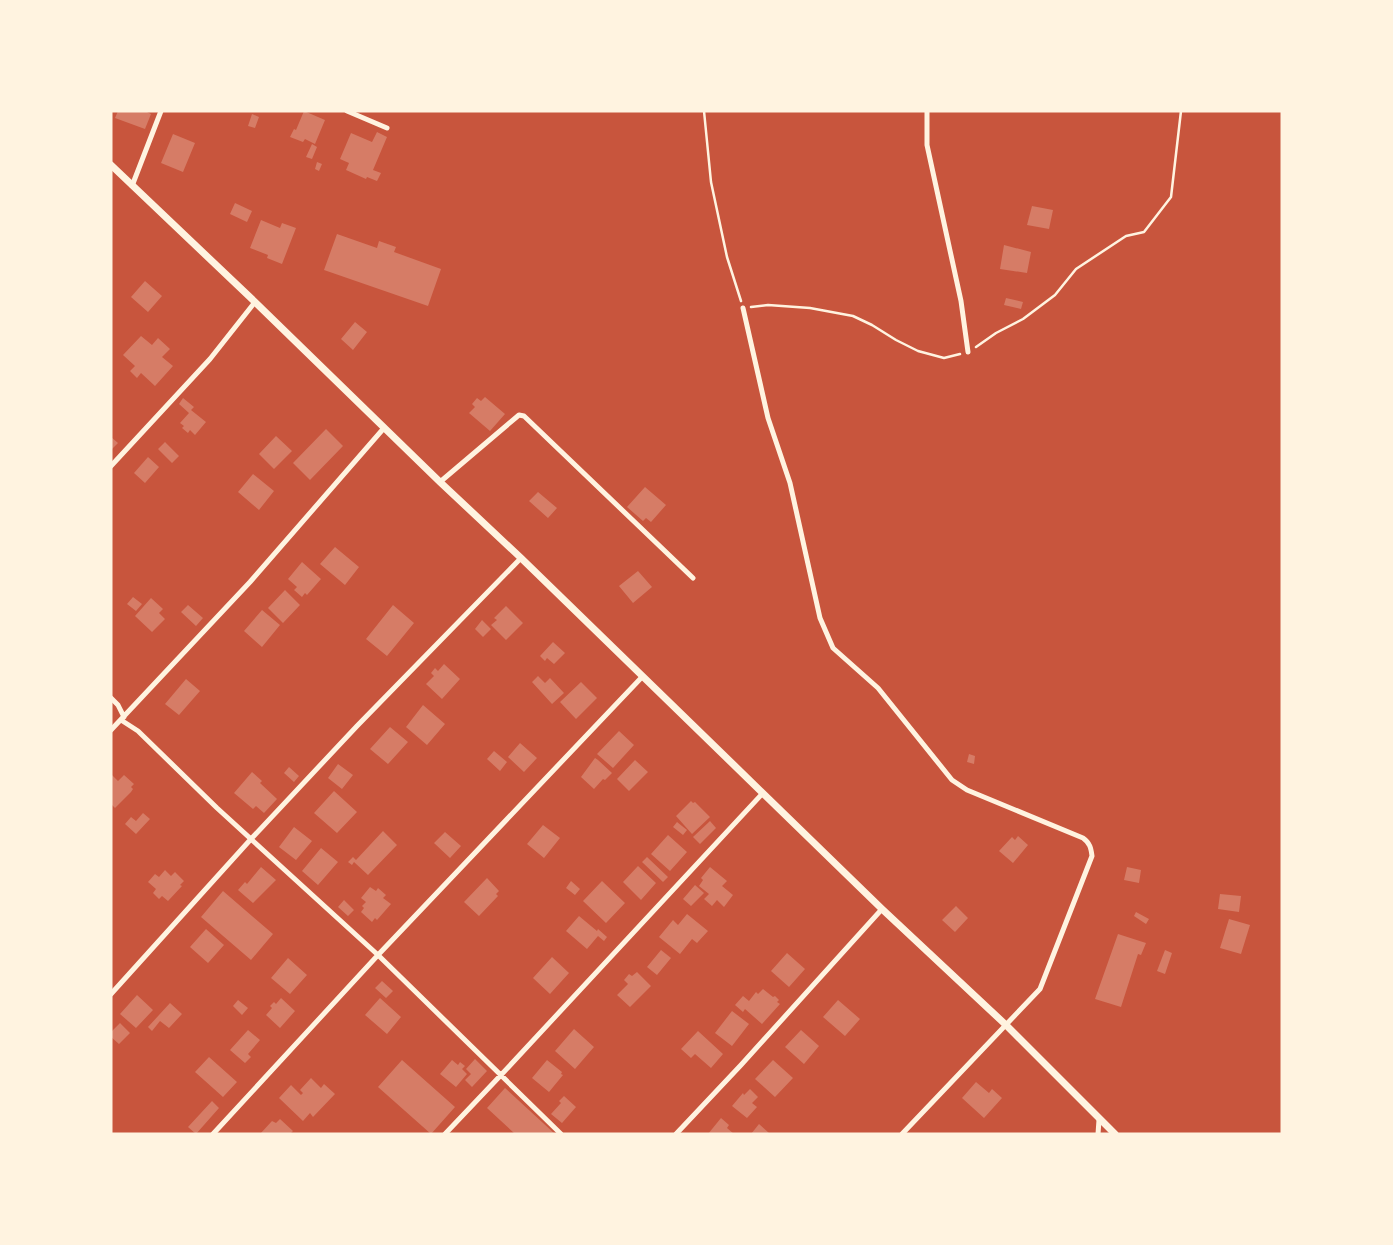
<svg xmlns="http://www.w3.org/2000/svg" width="1393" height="1245" viewBox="0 0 1393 1245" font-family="Commissioner,sans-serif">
<rect width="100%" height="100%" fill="#c8553d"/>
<path fill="#d67c66" d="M118,111H145L151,114L145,129L115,118Z
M304,111L325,120L315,144L305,139L303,142L290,137L294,129L296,130Z
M252,114L259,117L255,128L248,126Z
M377,132L387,137L373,170L381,173L377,181L367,177L366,179L346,170L349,163L340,159L351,133L372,142Z
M173,134L195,143L183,172L161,163Z
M312,144L317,147L312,159L306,157Z
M317,162L322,164L319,171L315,169Z
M235,203L252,211L247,222L230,214Z
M1032,206L1053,210L1049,229L1027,225Z
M261,220L280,228L282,223L296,228L282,264L267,258L268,255L250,248Z
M337,234L377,248L379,241L396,247L394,252L441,269L428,306L324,270Z
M1004,245L1031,252L1027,273L1000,269Z
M145,281L162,296L148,312L131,297Z
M1006,298L1023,302L1021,309L1004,305Z
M355,322L367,332L353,350L341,339Z
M141,336L152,345L158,338L170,349L162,357L173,366L155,386L141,373L137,378L130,371L135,366L123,355Z
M485,397L505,414L490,431L469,413L475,407L472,404L477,398L481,401Z
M183,398L194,407L191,410L206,422L195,435L190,430L188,433L182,428L184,426L180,423L189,413L179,404Z
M326,429L343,446L310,480L293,463Z
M276,436L292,451L274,469L259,454Z
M111,437L118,443L111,450Z
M165,442L179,456L172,463L158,449Z
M148,457L159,467L145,483L134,473Z
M253,474L274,491L259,510L238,492Z
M645,487L666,505L651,522L646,518L643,521L627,507Z
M538,492L557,508L548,518L529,501Z
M335,547L359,567L345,585L320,564Z
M302,562L321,579L307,595L305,593L302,597L294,590L297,587L288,579Z
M638,571L652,587L633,603L619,586Z
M285,590L300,605L283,623L268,608Z
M133,597L142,604L136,611L127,604Z
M151,598L163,609L159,613L165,619L152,632L135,616Z
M188,605L203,618L196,626L181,612Z
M393,605L414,623L387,656L366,639Z
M506,606L523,623L506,640L491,625L497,620L494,618Z
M262,610L280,625L262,647L244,631Z
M482,620L491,629L483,637L475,629Z
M553,642L565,653L554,664L547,658L545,661L540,656Z
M444,664L460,679L442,699L426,684L434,676L431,673L435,668L438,671Z
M538,676L545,683L550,678L564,693L552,704L532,682Z
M186,679L200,691L179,715L165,704Z
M581,682L597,698L576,719L560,702Z
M423,705L445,724L427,745L406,727Z
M390,727L408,742L388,764L370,749Z
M619,731L634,745L613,768L597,754Z
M520,743L537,758L524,772L508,757Z
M494,751L507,762L500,771L487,759Z
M969,754L975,756L974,764L967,762Z
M595,758L598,760L612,773L605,780L603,779L594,789L581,777Z
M635,760L648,772L629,791L617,779Z
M338,764L353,775L342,789L328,778Z
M289,767L299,776L294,782L284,773Z
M252,772L262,781L260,783L277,799L264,813L256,806L253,809L234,793Z
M111,774L118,781L124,775L134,784L131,787L133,789L131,792L115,808L111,804Z
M334,791L357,812L337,833L314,813Z
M691,801L693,803L695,802L710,817L692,834L676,816Z
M143,813L150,819L136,834L125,824L131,817L136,821Z
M710,821L716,828L700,844L693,837Z
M677,822L687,830L683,835L673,827Z
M543,825L560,838L544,858L527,844Z
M294,827L312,841L296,860L279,847Z
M383,831L397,845L368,875L354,862L352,865L348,862L353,857L356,860Z
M445,832L461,846L450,858L434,843Z
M668,835L687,852L670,871L651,854Z
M1018,836L1028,845L1013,863L999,851L1012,837L1015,840Z
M321,848L338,862L318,885L302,871Z
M647,857L668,877L663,882L642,862Z
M638,866L656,883L641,900L623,882Z
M261,867L276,880L253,903L238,890L245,882L247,884Z
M710,867L727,881L722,886L733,895L724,907L717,900L712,906L704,899L709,894L699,886L703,880L701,878Z
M1127,867L1141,870L1139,883L1124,880Z
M165,870L171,876L175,872L184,881L180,885L182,886L168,901L162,896L159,899L153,893L156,889L148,882L155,874L159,877Z
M487,878L499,891L496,894L498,896L479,916L464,902Z
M571,881L580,889L575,895L566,888Z
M602,881L625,903L606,923L583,901Z
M695,885L704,893L691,906L683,899Z
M370,887L376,891L378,888L386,895L383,898L391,904L377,920L375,918L372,922L361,912L364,908L362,906L366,902L361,898Z
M223,891L273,934L251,960L201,917Z
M1220,894L1241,896L1239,912L1218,909Z
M344,900L354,910L348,916L338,907Z
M956,906L968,918L955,932L942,920Z
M1136,912L1149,919L1146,924L1134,916Z
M687,914L708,931L697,943L692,939L680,954L659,937L673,920L678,925Z
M579,916L597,931L598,929L607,937L604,941L598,936L587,949L566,931Z
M1229,919L1250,925L1241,954L1220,948Z
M206,929L224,945L208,963L190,947Z
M1118,934L1146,943L1141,955L1138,954L1121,1007L1095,999Z
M661,950L671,958L657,975L647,967Z
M1165,950L1172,953L1165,974L1157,971Z
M787,953L805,969L789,987L771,971Z
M552,957L569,973L550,994L533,978Z
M288,958L307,975L290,994L271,978Z
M637,972L651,986L630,1007L617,995L628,984L624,980L629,974L632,976Z
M382,981L393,991L386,998L375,988Z
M763,989L773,997L775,996L779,1000L777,1002L780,1004L762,1024L745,1009L743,1012L735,1005L743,996L749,1001L756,992L758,994Z
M137,995L153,1010L136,1028L120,1014Z
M281,998L295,1011L280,1028L266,1015L272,1008L270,1006L274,1002L276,1004Z
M380,998L401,1017L387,1034L365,1015Z
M238,1000L248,1008L242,1015L233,1006Z
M838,1000L860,1019L845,1036L823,1017Z
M170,1003L182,1014L169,1028L160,1021L152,1031L148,1027Z
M732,1011L749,1024L732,1046L715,1033Z
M120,1023L130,1033L119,1044L111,1037V1032Z
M574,1029L594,1047L575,1069L555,1051Z
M248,1030L260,1040L248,1054L251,1057L245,1063L230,1050Z
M801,1030L819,1046L804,1064L785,1047Z
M698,1031L723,1054L711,1068L695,1054L691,1058L681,1049Z
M209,1057L237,1082L223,1097L195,1072Z
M475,1059L487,1071L472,1087L465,1080L471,1074L466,1069Z
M402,1060L455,1107L431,1134L378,1087Z
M452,1060L458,1065L460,1062L465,1066L462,1069L467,1074L456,1087L440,1074Z
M547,1060L562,1072L561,1074L563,1075L549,1092L532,1078Z
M773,1060L793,1078L775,1097L755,1079Z
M311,1078L321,1088L324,1084L335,1094L313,1117L310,1113L303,1121L279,1098L291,1085L301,1095L303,1093L300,1090Z
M976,1082L989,1093L992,1089L1002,1098L984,1118L962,1098Z
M505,1088L555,1134H515L487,1108Z
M750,1089L758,1097L752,1103L757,1107L747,1118L732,1106L743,1093L744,1095Z
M564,1096L576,1107L562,1123L551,1114L561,1103L559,1101Z
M212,1101L219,1108L196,1134L188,1127Z
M721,1118L729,1125L727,1128L734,1134H708Z
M280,1119L293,1131L290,1134H260L272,1121L276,1123Z
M759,1124L769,1133L768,1134H751Z"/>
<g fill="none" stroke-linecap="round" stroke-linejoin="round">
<path stroke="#fff3e0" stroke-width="2.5" d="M704,111L711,182L727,257L741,301
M751,307L768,305L810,308L853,316L872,325L896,340L918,351L944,358L960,354
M976,347L996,333L1023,319L1055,295L1076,269L1126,236L1144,232L1171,197L1181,111"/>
<path stroke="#fff3e0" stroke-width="5" d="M347,111L387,128
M927,111V145L961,301L968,352
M132,186L161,111
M743,308L768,418L790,483L820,618L833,648L878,688L952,780L967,790L1083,838C1090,843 1091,848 1092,856L1040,989L902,1134
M111,466L210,359L255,302
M440,482L519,415L524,416L693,578
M111,698L118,705L124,717
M121,720L138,731L217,808L378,955L561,1134
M111,730L250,582L384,428
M111,994L251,839L357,726L521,558
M213,1134L378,955L642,677
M445,1134L501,1075L763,793
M676,1134L741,1065L882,909
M1098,1134L1099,1120"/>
<path stroke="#fff3e0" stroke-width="7" d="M111,165L255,302L440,482L521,558L882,909L1006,1025L1115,1134"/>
</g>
<rect width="1393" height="1245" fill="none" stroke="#fff3e0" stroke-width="225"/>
</svg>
